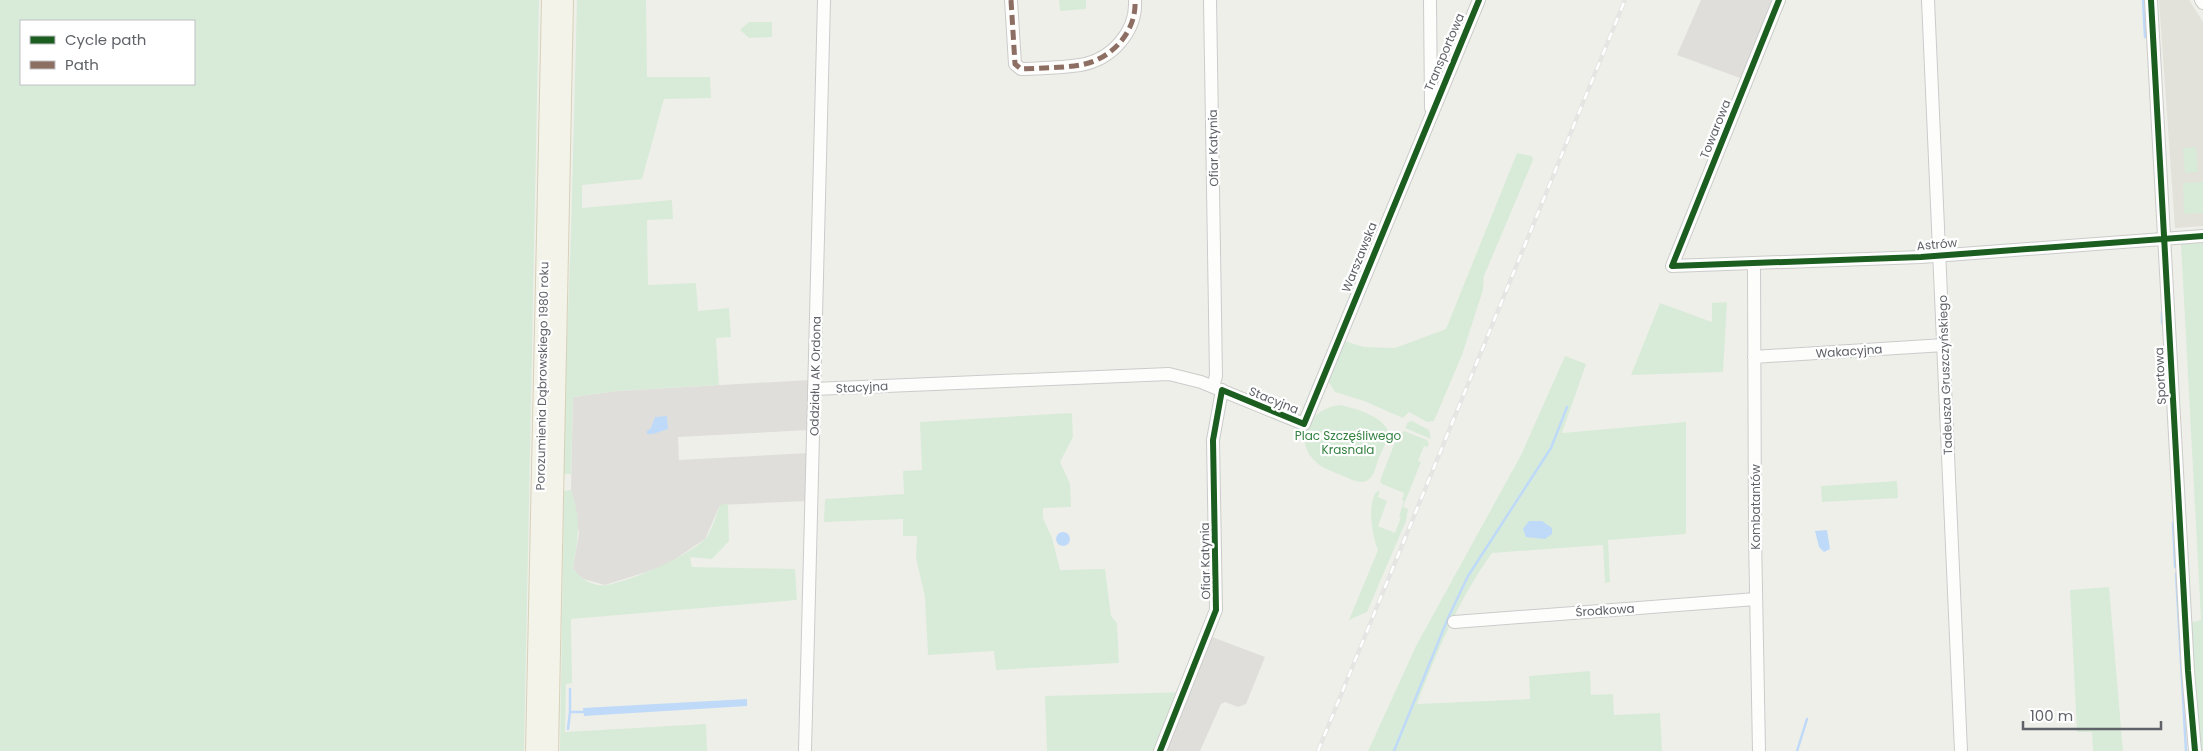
<svg xmlns="http://www.w3.org/2000/svg" width="2203" height="751" viewBox="0 0 2203 751" font-family="Poppins,sans-serif">
<rect width="100%" height="100%" fill="#efefea"/>
<path fill="#dfdeda" d="M1701,0H1776L1743,79L1677,55Z
M810,380L809,430L678,437L679,460L808,453L807,501L720,505L705,539L665,566L605,585L580,578L573,568L579,533L571,490L573,397L617,391Z
M1212,637L1265,657L1246,704L1238,707L1225,702L1221,704L1200,751H1166Z"/>
<path fill="#e2e1da" d="M2159,0H2189L2203,22V226L2175,228Z"/>
<path fill="#d8ebd8" fill-rule="evenodd" d="M0,0H539L524,751H0ZM194,21V84H21V21Z
M577,0H646L647,77H710L711,98L664,99L642,179L582,185V208L672,200L673,219L647,220L648,285L696,283L698,311L729,308L731,337L716,338L719,385L617,391L573,397L571,474H562L571,232Z
M1059,0H1086V9L1060,11Z
M749,22H772V37L749,38L740,30Z
M2196,147L2198,172L2185,173L2183,148Z
M1517,153L1532,156L1533,160L1484,276L1483,290L1462,355L1434,421L1427,422L1409,412L1403,418L1364,401L1335,392L1328,381L1344,341L1364,347L1395,348L1446,329Z
M2203,182V213L2184,214L2183,183Z
M2203,241V751H2199L2189,623L2201,620L2181,243Z
M1727,302L1723,372L1631,375L1660,303L1712,322V303Z
M1565,356L1586,364L1562,433L1686,422V534L1608,540L1610,582L1605,583L1603,545L1492,553C1459,599 1437,651 1417,704L1530,699L1529,676L1590,671L1591,695L1613,694L1614,715L1660,713L1662,751H1368L1416,646L1521,455Z
M1340,405C1354,408 1383,416 1388,431C1387,441 1382,451 1378,460C1376,467 1374,476 1368,480C1359,485 1351,479 1343,476C1332,471 1320,468 1313,459C1292,435 1313,408 1340,405Z
M1072,413L1073,437L1060,462L1070,484L1071,507L1043,508V518L1052,538L1060,570L1105,569L1111,616L1117,623L1119,663L996,670L994,651L928,655L925,597L916,558L917,536H903V519L824,522L825,499L904,494L903,471L922,470L920,422Z
M1412,421L1429,430L1431,439L1405,428L1408,422Z
M1404,431L1427,440L1429,444L1427,447L1424,446L1418,461L1421,462L1403,507L1408,509L1406,521L1367,612L1349,620L1378,550C1372,535 1367,506 1376,492L1380,491L1378,497L1387,501L1378,526L1395,533L1401,517L1399,516L1404,501L1402,500L1404,493L1382,484L1380,481L1398,434Z
M1897,481L1898,498L1822,502L1821,486Z
M571,490C582,522 578,536 573,568C580,578 592,587 606,585C629,582 688,556 704,540C712,532 716,515 720,505L728,504L729,541L712,559L690,557L692,567L795,569L797,600L571,619L572,683L566,684L565,732L706,724L707,751H560L564,491Z
M2109,587L2123,751H2093L2092,732H2077L2070,590Z
M1188,692L1166,751H1047L1045,696Z"/>
<path fill="#bfdaf8" d="M667,416L668,429L653,434H647V431L651,428L655,417Z
M1529,521H1542L1552,528V534L1545,539L1526,537L1523,529Z
M1827,530L1830,549L1824,552L1819,547L1815,531Z
M1056 539a7 7 0 1 1 14 0a7 7 0 1 1-14 0Z
M747,699V706L584,716L583,708Z"/>
<g fill="none" stroke-linecap="round" stroke-linejoin="round">
<path stroke="#bfdaf8" stroke-width="2.5" d="M2143,0L2145,37
M2162,312V323
M2173,523L2175,567
M2176,574L2186,751
M570,689V712
M568,729L570,712H584
M1394,751L1448,618L1468,576L1551,448L1567,407
M1797,751L1807,719"/>
<defs>
<path id="minor" d="M1011,0L1015,64L1021,69C1041,68 1061,68 1080,65C1111,60 1137,32 1135,0
M1210,0L1216,376L1213,386
M1430,0L1431,108
M1779,0L1672,266L1921,257L2203,236
M1928,0L1961,751
M2151,0L2188,671L2195,751
M2201,0L2203,3
M1754,264L1755,536L1759,751
M1754,357L1944,345
M814,389L1169,374L1201,382L1304,424L1479,0
M1454,622L1756,599
M805,751L824,0
M1160,751L1216,610L1213,440L1222,390"/>
<path id="major" d="M534,751L550,0
M550,751L565,0"/>
</defs>
<use href="#minor" stroke="#cbcbcb" stroke-width="14"/>
<use href="#major" stroke="#d6d1b8" stroke-width="18"/>
<use href="#minor" stroke="#fdfdfc" stroke-width="12"/>
<use href="#major" stroke="#f4f3e9" stroke-width="16"/>
<defs>
<path id="rail" d="M1318,751L1625,0"/>
</defs>
<use href="#rail" stroke="#e5e5e4" stroke-width="4.5"/>
<use href="#rail" stroke="#fff" stroke-width="2.5" stroke-dasharray="8" stroke-linecap="butt"/>
<path stroke="#8d6e63" stroke-width="5" stroke-dasharray="10 5" stroke-linecap="butt" d="M1011,0L1015,64L1021,69C1041,68 1061,68 1080,65C1111,60 1137,32 1135,0"/>
<defs>
<path id="cycleway" d="M1779,0L1672,266L1921,257L2203,236
M2151,0L2188,671L2195,751
M1160,751L1216,610L1213,440L1222,390L1304,424L1479,0"/>
</defs>
<use href="#cycleway" stroke="#fff" stroke-width="9"/>
<use href="#cycleway" stroke="#1b5e20" stroke-width="6"/>
</g>
<g text-anchor="middle" dominant-baseline="central" stroke-width="4.5" stroke-linejoin="round" paint-order="stroke">
<g font-size="12" fill="#5f6268" stroke="#fff">
<text transform="translate(1444 52) rotate(-67)">Transportowa</text>
<text transform="translate(1715 129) rotate(-68)">Towarowa</text>
<text transform="translate(1213 148) rotate(-91)">Ofiar Katynia</text>
<text transform="translate(1937 244) rotate(-5)">Astrów</text>
<text transform="translate(1359 257) rotate(-68)">Warszawska</text>
<text transform="translate(1849 351) rotate(-4)">Wakacyjna</text>
<text transform="translate(1945 375) rotate(-92)">Tadeusza Gruszczyńskiego</text>
<text transform="translate(542 376) rotate(-89)">Porozumienia Dąbrowskiego 1980 roku</text>
<text transform="translate(815 376) rotate(-89)">Oddziału AK Ordona</text>
<text transform="translate(2160 376) rotate(-93)">Sportowa</text>
<text transform="translate(862 387) rotate(-3)">Stacyjna</text>
<text transform="translate(1274 400) rotate(22)">Stacyjna</text>
<text transform="translate(1755 507) rotate(-90)">Kombatantów</text>
<text transform="translate(1205 561) rotate(-91)">Ofiar Katynia</text>
<text transform="translate(1605 610) rotate(-4)">Środkowa</text>
</g>
<g font-size="12" fill="#358141" stroke="#fff">
<text x="1348" y="435">Plac Szczęśliwego<tspan x="1348" dy="14">Krasnala</tspan></text>
</g>
</g>
<rect x="20" y="20" width="175" height="65" fill="#ffffff" stroke="#bfc0c3"/>
<rect x="30" y="36" width="25" height="8" fill="#1b5e20" stroke="#bfc0c3"/>
<text x="65" y="45" font-size="15" fill="#5f6268">Cycle path</text>
<rect x="30" y="61" width="25" height="8" fill="#8d6e63" stroke="#bfc0c3"/>
<text x="65" y="70" font-size="15" fill="#5f6268">Path</text>
<path d="M2023 721v8h138v-8" fill="none" stroke="#5f6268" stroke-width="2.5"/>
<text x="2030" y="721" font-size="15" fill="#5f6268" stroke="#ffffff" stroke-width="4" paint-order="stroke">100 m</text>
</svg>
